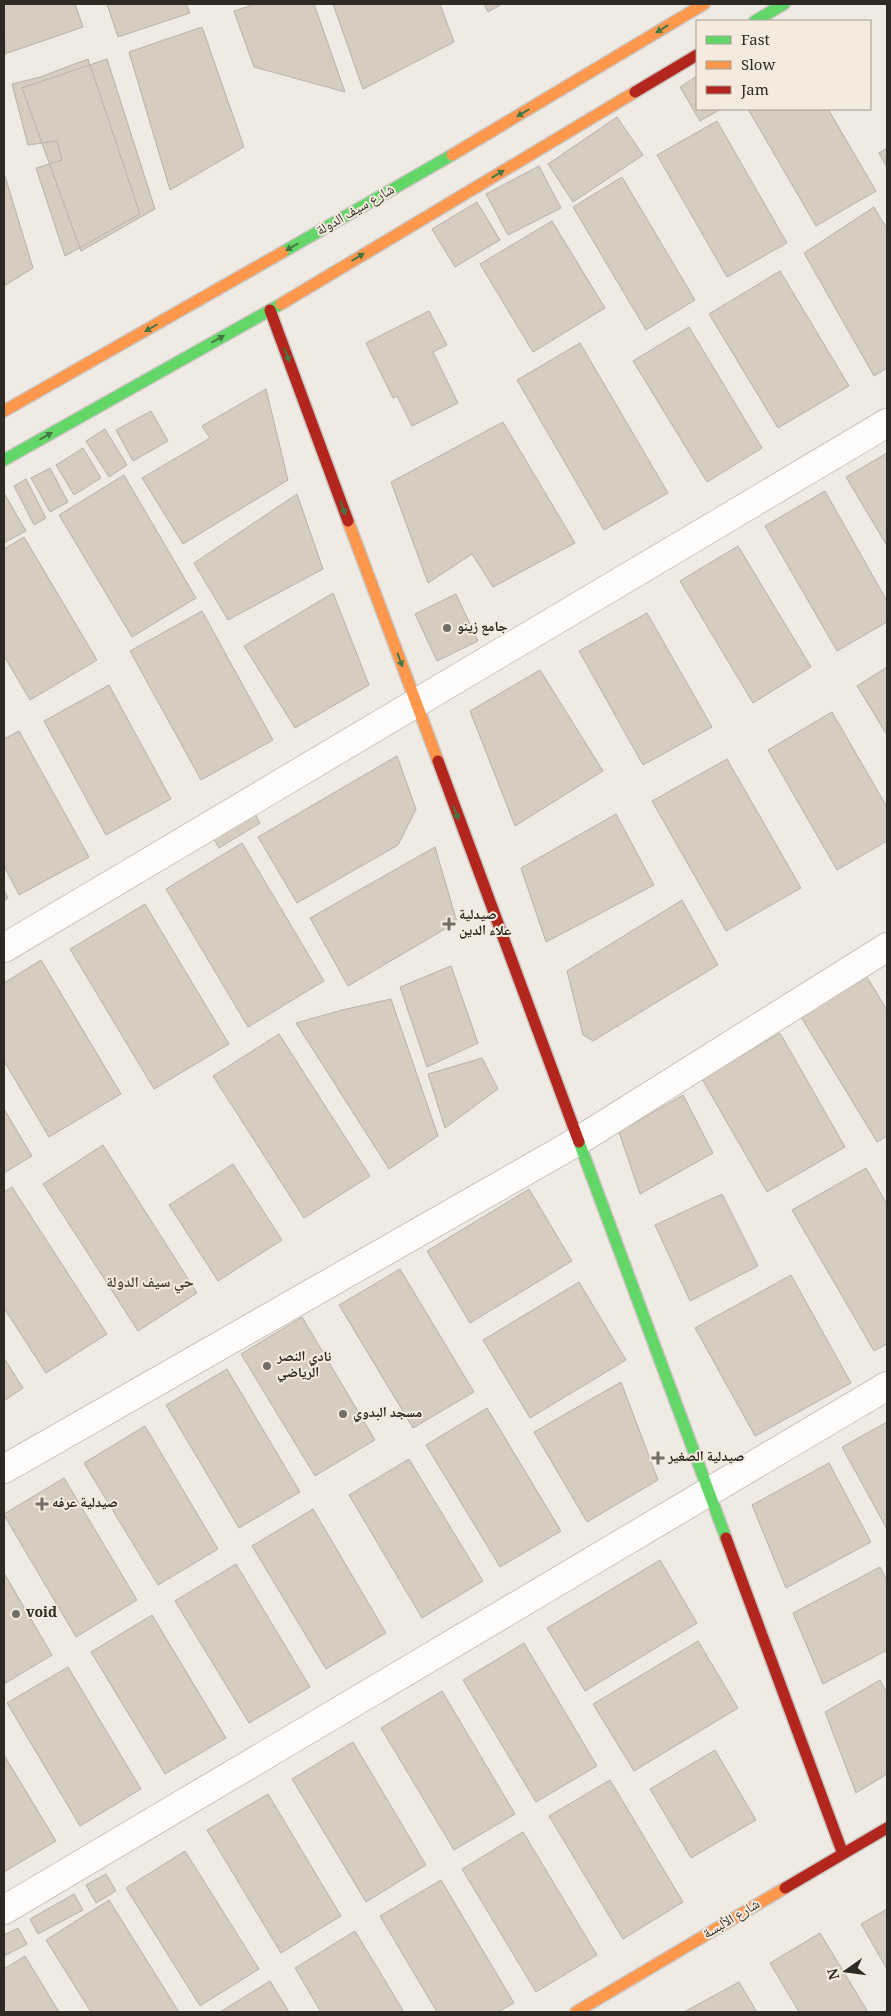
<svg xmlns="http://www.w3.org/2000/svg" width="891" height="2016" viewBox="0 0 891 2016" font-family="Georgia,'Noto Naskh Arabic',serif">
<rect width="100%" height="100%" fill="#efeae3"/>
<path fill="#d6ccc0" stroke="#b6b2ad" d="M4,4H75L83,27L5,54Z
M107,4H186L190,13L118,37Z
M255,4H314L345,92L254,67L234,11Z
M333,4H440L454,42L363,89Z
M484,4H502L488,12Z
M202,27L244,147L170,190L129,52Z
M88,59L140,214L65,256L36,168L62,160L57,141L28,145L12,84L40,77Z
M107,59L155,209L81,251L22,88Z
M697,76V109H721L700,121L680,87Z
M748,109H828L876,191L816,226Z
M617,117L643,155L573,202L548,164Z
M717,121L787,243L727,277L657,155Z
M887,148V168L879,153Z
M539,166L561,208L508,235L486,194Z
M4,176H5L33,268L4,286Z
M622,177L695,300L646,330L573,207Z
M477,202L500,240L455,267L432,229Z
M874,207L887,229V368L874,376L804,253Z
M552,221L605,308L533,352L480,264Z
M780,271L849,386L778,428L709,314Z
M429,311L447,345L433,352L458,403L412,426L397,396L393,398L366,343Z
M689,327L762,448L707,482L633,361Z
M580,343L668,493L604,530L517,380Z
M266,389L288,480L183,544L142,478L210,438L202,426Z
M151,411L168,441L133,461L116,430Z
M503,422L575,543L493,587L472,554L428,583L391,482Z
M105,429L127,465L109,477L86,441Z
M83,448L101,478L74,495L56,465Z
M887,453V546L846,477Z
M50,468L68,502L50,512L31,478Z
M124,475L196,598L132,637L59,515Z
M26,479L46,518L34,525L14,486Z
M825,491L887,601V622L837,651L765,526Z
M4,493L26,531L4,543Z
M297,494L323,569L228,620L194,563Z
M24,537L97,660L30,700L4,656V549Z
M738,546L811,667L753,703L680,581Z
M333,593L369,685L295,728L244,646Z
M456,594L478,641L437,661L415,614Z
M202,611L273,740L201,780L130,651Z
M647,613L712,727L643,765L579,651Z
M887,667V735L857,686Z
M540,670L603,771L515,826L470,711Z
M109,685L171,799L106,835L44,721Z
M832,712L887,807V841L837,870L768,750Z
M19,731L89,857L19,895L4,866V739Z
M397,756L416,809L398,845L297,903L258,837Z
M727,759L801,888L726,931L652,801Z
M252,809L260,823L219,848L211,834Z
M616,814L654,885L546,942L521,868Z
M242,843L324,981L248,1027L166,889Z
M435,847L457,922L348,986L310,918Z
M4,890L8,898L4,901Z
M682,900L718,965L593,1041L583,1035L567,971Z
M145,904L229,1044L154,1089L70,949Z
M41,960L121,1094L49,1137L4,1061V983Z
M451,966L478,1043L427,1067L400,987Z
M867,977L887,1010V1136L877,1142L801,1017Z
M391,999L438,1136L389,1169L296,1023L342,1010Z
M780,1033L845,1147L767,1192L702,1079Z
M279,1034L370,1176L304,1218L213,1076Z
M482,1058L498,1089L445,1128L428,1074Z
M683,1095L713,1153L640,1194L619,1132Z
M4,1109L32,1156L4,1173Z
M103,1145L197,1293L138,1331L43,1184Z
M233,1164L282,1240L218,1281L169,1205Z
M866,1168L887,1204V1344L874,1351L792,1210Z
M12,1187L107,1334L46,1373L4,1308V1192Z
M529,1189L572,1261L470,1323L427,1251Z
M722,1194L758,1266L690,1301L655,1225Z
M400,1269L474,1392L413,1428L339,1305Z
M791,1275L851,1383L755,1436L695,1328Z
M579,1282L626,1360L530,1418L483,1340Z
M302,1317L375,1440L315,1476L241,1354Z
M4,1358L23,1388L4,1401Z
M227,1369L300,1492L239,1528L166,1405Z
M621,1382L658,1480L587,1522L534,1432Z
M487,1408L561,1531L500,1567L426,1445Z
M887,1422V1529L842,1447Z
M145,1426L218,1549L158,1585L84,1463Z
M409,1459L483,1581L422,1618L349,1495Z
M829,1463L871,1542L786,1588L752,1505Z
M64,1478L137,1600L76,1637L4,1515V1514Z
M313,1509L386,1633L326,1669L252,1546Z
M660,1560L697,1623L585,1691L547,1628Z
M236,1564L310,1687L249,1723L175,1601Z
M880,1567L887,1581V1650L823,1684L793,1613Z
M4,1573L52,1655L4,1684Z
M152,1615L226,1738L165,1774L91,1652Z
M698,1641L738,1708L634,1771L593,1704Z
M524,1643L597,1766L536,1802L463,1680Z
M68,1667L141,1789L80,1826L7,1703Z
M880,1680L887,1693V1774L856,1793L825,1712Z
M442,1691L515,1814L454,1850L381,1728Z
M353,1742L426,1865L366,1902L292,1779Z
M715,1750L756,1820L691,1858L650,1789Z
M4,1755L56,1841L4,1872Z
M610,1780L683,1902L623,1939L549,1816Z
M268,1794L341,1916L281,1953L207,1830Z
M523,1832L597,1955L536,1992L462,1869Z
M185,1851L259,1969L200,2006L126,1888Z
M106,1874L116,1891L96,1903L86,1885Z
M441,1880L514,2003L498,2012H437L380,1916Z
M74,1894L83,1910L38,1934L30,1919Z
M109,1900L179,2012H91L46,1940Z
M887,1909V1969L861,1924Z
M18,1928L27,1944L4,1956V1935Z
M355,1931L404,2012H321L295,1968Z
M820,1933L868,2012H799L770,1963Z
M25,1956L59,2012H4V1969Z
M270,1981L289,2012H220Z
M739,1982L757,2012H684Z"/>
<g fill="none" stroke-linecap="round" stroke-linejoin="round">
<defs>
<path id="street" d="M4,948L887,423
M4,1469L578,1141L887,947
M4,1910L887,1386"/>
<path id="fast" d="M755,21L784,4
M283,252L452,155
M4,460L281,304
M579,1142L726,1538"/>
<path id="slow" d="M452,155L704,4
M281,304L635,92
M4,411L283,252
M348,521L438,761
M576,2012L785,1888"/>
<path id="jam" d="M635,92L697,55
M270,310L348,521
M438,761L579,1142
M726,1538L843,1854
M785,1888L887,1828"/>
</defs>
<use href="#street" stroke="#cac5c1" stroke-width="30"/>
<use href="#fast" stroke="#cac5c1" stroke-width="14"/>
<use href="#slow" stroke="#cac5c1" stroke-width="14"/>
<use href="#jam" stroke="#cac5c1" stroke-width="14"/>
<use href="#street" stroke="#fdfcfb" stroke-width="28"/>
<use href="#fast" stroke="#63d668" stroke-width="11"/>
<use href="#slow" stroke="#ff974d" stroke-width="11"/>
<use href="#jam" stroke="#b3261e" stroke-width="11"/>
</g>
<defs><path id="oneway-solid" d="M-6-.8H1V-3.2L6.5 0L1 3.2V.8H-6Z" transform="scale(1.25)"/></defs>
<g fill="#457743">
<use href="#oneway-solid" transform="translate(662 29) rotate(149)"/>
<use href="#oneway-solid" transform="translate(523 113) rotate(149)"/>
<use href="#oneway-solid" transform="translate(498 174) rotate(-31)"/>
<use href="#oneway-solid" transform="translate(292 247) rotate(150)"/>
<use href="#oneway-solid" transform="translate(358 257) rotate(-31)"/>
<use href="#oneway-solid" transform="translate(151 328) rotate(150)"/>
<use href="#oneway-solid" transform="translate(218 339) rotate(-29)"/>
<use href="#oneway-solid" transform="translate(287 355) rotate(70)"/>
<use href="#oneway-solid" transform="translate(46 436) rotate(-29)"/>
<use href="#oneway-solid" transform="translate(343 508) rotate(70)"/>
<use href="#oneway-solid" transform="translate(400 660) rotate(70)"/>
<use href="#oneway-solid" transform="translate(456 813) rotate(70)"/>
</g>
<g fill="#716d68" stroke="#f4ebde" stroke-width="2">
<circle cx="447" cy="628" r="5"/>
<path d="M446.5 916.5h5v5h5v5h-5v5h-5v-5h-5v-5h5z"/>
<circle cx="267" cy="1366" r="5"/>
<circle cx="343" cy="1414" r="5"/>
<path d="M655.5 1450.5h5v5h5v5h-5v5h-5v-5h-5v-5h5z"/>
<path d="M39.5 1496.5h5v5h5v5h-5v5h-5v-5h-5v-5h5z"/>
<circle cx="16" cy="1614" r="5"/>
</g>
<g text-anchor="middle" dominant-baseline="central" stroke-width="4" stroke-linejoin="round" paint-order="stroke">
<g font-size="14" fill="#2d2925" stroke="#f4ebde">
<text transform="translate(356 211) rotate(-30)">شارع سيف الدولة</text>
<text transform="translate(732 1920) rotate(-31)">شارع الألبسة</text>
</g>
<g font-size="14" font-weight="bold" fill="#2d2925" stroke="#f4ebde" text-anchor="start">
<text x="457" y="628">جامع زينو</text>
<text x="459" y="916">صيدلية<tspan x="459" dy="16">علاء الدين</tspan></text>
<text x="277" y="1358">نادي النصر<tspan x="277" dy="16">الرياضي</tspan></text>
<text x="353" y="1414">مسجد البدوي</text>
<text x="668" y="1458">صيدلية الصغير</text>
<text x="52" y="1504">صيدلية عرفه</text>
<text x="26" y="1614">void</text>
</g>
<g font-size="15" font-weight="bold" fill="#4c453a" stroke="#f4ebde">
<text x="150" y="1284">حي سيف الدولة</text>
</g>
</g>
<rect width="891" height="2016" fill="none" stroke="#2d2925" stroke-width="10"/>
<rect x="696" y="20" width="175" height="90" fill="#f4ebde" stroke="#a49d94"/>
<rect x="706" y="36" width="25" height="8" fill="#63d668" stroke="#a49d94"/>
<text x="741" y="45" font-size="15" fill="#2d2925">Fast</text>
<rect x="706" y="61" width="25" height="8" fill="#ff974d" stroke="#a49d94"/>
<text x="741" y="70" font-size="15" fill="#2d2925">Slow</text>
<rect x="706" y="86" width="25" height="8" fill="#b3261e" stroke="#a49d94"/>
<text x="741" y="95" font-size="15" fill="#2d2925">Jam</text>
<g transform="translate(846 1971) rotate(256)" stroke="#f4ebde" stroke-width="4" paint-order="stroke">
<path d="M0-4L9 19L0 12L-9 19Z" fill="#2d2925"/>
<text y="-8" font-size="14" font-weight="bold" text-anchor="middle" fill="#2d2925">N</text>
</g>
</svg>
